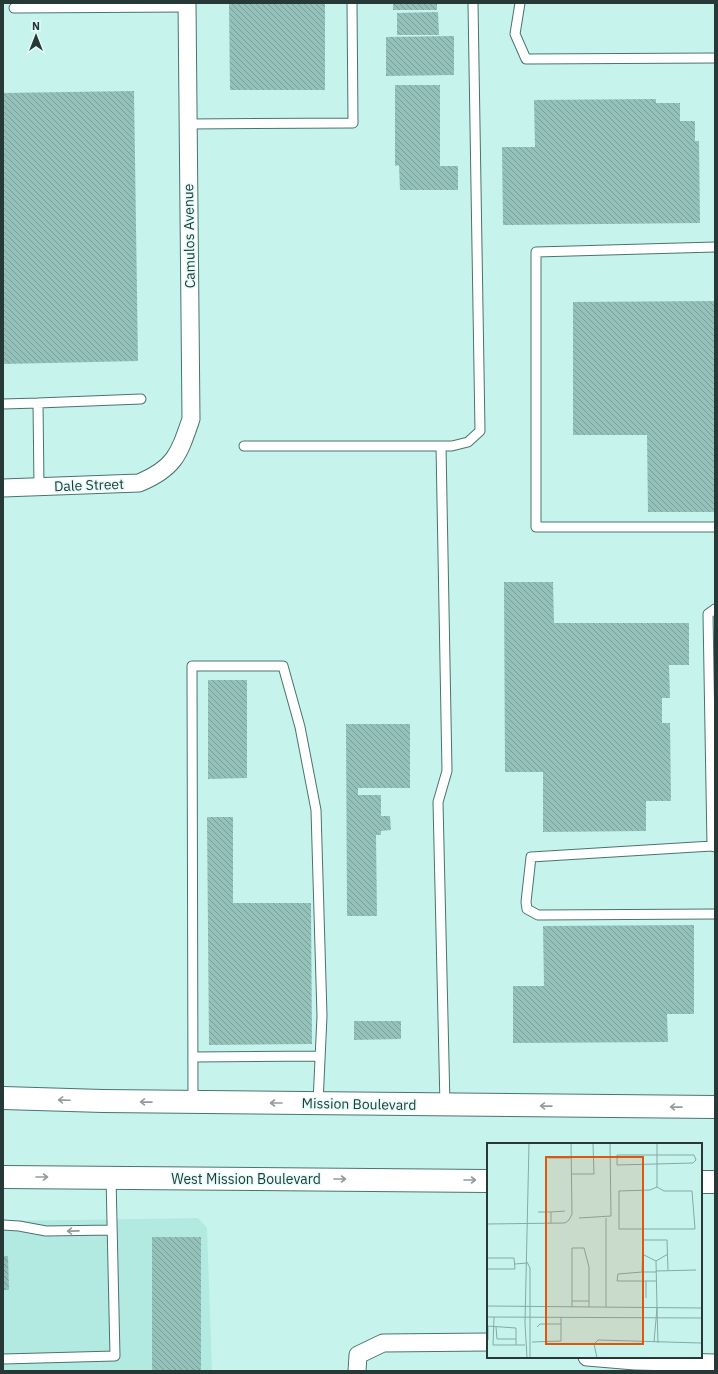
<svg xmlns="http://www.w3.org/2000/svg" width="718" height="1374" viewBox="0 0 718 1374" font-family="'IBM Plex Sans',sans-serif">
<defs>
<pattern id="building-back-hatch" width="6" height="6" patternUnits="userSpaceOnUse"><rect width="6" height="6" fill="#94c1ba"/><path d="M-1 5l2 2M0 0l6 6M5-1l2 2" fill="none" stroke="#799e98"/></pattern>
</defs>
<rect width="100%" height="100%" fill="#c6f4ed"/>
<path fill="#b2eae2" d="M198,1218L207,1228L212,1371H3V1221Z"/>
<path fill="url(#building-back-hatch)" d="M229,3H325V90H230Z
M393,3H437V10H393Z
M438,12L439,35H397V13Z
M454,36V75L386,76V37Z
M395,85H440V166H458V190H400L399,165L395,166Z
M134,91L138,361L3,364V93Z
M656,99V103H680V121H695V141H699L700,223L503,225L502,147H535L534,100Z
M715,301V512H648L647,435H573V302Z
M504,582H553L554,623H689V665H669L670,698H662V723H670L671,801H646V831L543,832V772H505Z
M208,680H247V778L208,779Z
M346,724H410V788H358V795H381V816H390L391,830L381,831V835H376L377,916H347Z
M207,817H233V903H311L312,1044L209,1045Z
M694,925V1014H667L668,1042L513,1043V986H544L543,926Z
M354,1021H401V1039L354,1040Z
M152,1237H201V1371H152Z
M3,1256H8L9,1290H3Z"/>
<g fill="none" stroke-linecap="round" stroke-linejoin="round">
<defs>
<path id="service" d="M520,3L515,34L526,59L715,58
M14,8L187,7
M188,124L353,123L352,3
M715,247L536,252V527H715
M3,404L38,403
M244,446H452L468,442L480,431L473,3
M441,446L447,771L438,802L445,1105
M39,487L38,403L141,399
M715,609L708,614L712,846L715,847
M712,846L531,857L526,902L527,909L538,915L715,914
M193,1057L320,1056
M193,1102L192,666H283L300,727L316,810L322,1016L318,1103
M3,1225L19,1226L46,1231L112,1230
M3,1359L115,1356L111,1177"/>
<path id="minor" d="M3,488L139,483C175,468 179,454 191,419L187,3
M587,1357L635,1361L715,1363
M357,1371L358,1355L383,1343L488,1342"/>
<path id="primary" d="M3,1098L103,1101L715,1107
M3,1177L488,1181
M701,1182H715"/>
</defs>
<use href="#service" stroke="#49746e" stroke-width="11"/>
<use href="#minor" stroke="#49746e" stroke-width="19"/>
<use href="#primary" stroke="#49746e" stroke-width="24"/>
<use href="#service" stroke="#fff" stroke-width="9"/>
<use href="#minor" stroke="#fff" stroke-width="17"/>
<use href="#primary" stroke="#fff" stroke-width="22"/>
</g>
<defs><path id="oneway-shaft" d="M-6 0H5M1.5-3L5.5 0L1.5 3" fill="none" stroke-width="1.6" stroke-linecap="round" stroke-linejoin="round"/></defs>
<g stroke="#939c9b">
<use href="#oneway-shaft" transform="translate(64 1100) rotate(-178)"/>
<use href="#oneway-shaft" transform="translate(146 1102) rotate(-179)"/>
<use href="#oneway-shaft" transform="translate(276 1103) rotate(-180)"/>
<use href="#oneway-shaft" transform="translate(546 1106) rotate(-179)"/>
<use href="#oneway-shaft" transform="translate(676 1107) rotate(-179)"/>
<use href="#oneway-shaft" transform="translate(42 1177)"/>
<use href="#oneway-shaft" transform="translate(340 1179)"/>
<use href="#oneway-shaft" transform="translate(470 1180)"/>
<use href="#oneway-shaft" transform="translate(73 1231) rotate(179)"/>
</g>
<g text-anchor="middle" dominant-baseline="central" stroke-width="3" stroke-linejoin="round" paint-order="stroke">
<g font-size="14" fill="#273937" stroke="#e2fdf9">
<text transform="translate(189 236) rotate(-91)">Camulos Avenue</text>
<text transform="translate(89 485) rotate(-2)">Dale Street</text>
<text transform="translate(359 1104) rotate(1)">Mission Boulevard</text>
<text x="246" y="1179">West Mission Boulevard</text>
</g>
</g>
<g transform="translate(487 1143)">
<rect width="215" height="215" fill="#c6f4ed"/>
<path fill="none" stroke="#86a9a4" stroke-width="1" d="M130,12H207L209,17L206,20L130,22ZM61,15H84M84,31H107L106,0M170,44L177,48H205L208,86H132V48L163,47ZM170,44V0M51,69H64M92,75L124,73L123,0M119,75V164M64,80V69L78,68M0,81L78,80L82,77L85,71L84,0M155,111L169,118M0,115H27L28,126H0M169,118L170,165M169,118L181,111M40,119L43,125V215M28,121L40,120M169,128L209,127M155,129L131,131L130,138H159M169,129H155L156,97H180L181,127M159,155V138H169M85,158H102M0,163L215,165M85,164V105H97L102,124V164M0,174L215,175M7,174L6,202H38M0,183L29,185V202M1,183V197M9,184L10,196H29M50,184L53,181H74M45,199L74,198V174M167,199L170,165L171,200M40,215L38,180L42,0M110,215L107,201L111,197L214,200"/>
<path fill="#de570e" fill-opacity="0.15" stroke="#de570e" stroke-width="2" d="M59,14H156V201H59Z"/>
<rect width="215" height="215" fill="none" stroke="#273937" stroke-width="2"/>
</g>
<rect width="718" height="1374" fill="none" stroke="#273937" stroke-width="8"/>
<g transform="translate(36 36)" stroke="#e2fdf9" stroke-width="3" paint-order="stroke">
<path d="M0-3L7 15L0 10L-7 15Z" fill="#273937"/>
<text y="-6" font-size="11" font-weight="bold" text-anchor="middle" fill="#273937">N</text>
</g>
</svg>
